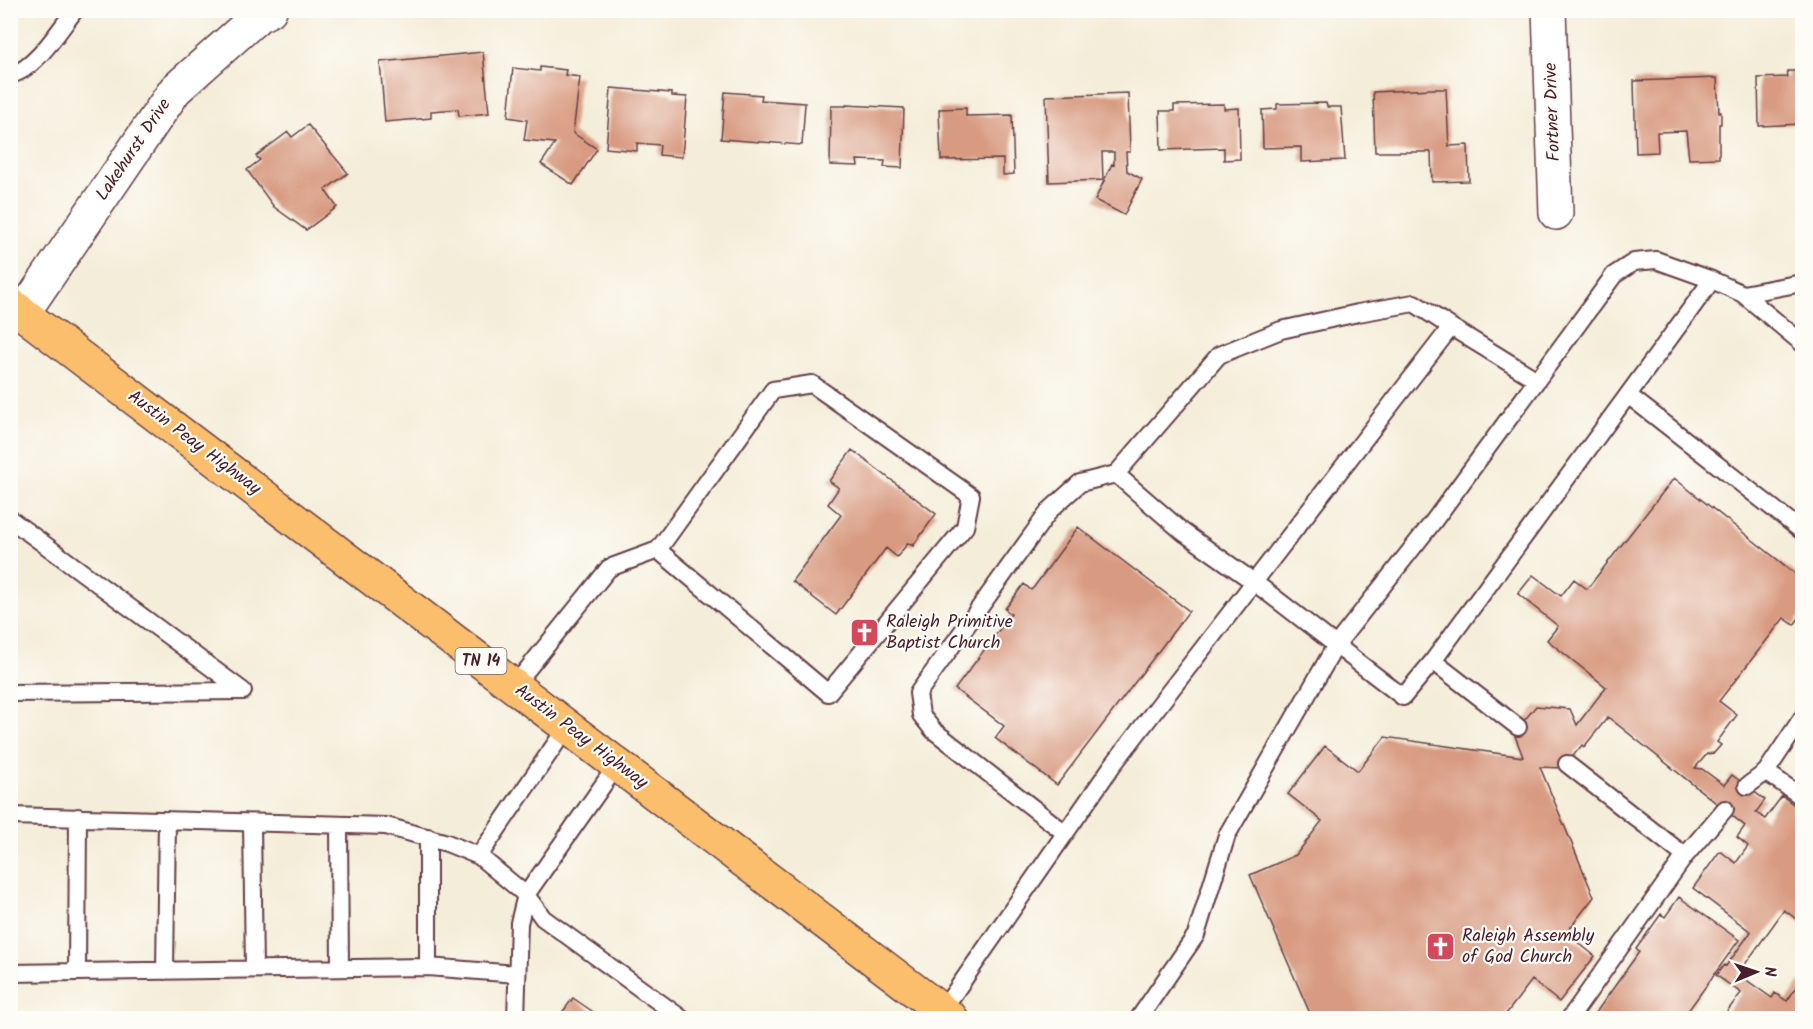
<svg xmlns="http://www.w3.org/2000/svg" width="1813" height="1029" viewBox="0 0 1813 1029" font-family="Kalam,sans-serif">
<rect width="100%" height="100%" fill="#fdfcf7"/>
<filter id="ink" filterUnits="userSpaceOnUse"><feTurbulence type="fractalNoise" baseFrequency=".0167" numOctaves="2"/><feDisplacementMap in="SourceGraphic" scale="12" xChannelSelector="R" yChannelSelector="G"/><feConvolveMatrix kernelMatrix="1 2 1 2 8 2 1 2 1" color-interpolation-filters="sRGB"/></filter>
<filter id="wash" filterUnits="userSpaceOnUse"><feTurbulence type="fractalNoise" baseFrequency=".008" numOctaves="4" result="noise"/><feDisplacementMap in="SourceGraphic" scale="24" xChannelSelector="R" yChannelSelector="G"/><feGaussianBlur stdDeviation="1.35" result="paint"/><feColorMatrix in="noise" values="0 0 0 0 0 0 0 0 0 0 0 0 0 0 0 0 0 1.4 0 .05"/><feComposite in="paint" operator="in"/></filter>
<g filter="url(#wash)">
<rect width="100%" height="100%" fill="#f4edd9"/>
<g id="blocks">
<path fill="#d89a80" d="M483,52L489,113L459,116L458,109L431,111V118L385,122L380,62Z
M540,67L566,70L565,75L580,77L573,133L597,149L573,185L541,164L555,143L524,140L527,120L508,117L513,68L540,71Z
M1787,71H1802V124L1759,126L1758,78L1788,77Z
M1717,78L1719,112H1721V124H1719V158L1689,159L1686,131L1657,132L1658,152L1636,153L1634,81Z
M611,88L672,93V96L687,97L682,157L659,155L660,145L637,143V151L606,148Z
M1432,89H1446L1449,146L1468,145L1469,181L1432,182L1431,152H1375L1373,92Z
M725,92L762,95L761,100L805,103L802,145L721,139Z
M1128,93L1130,152H1126L1127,171L1142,179L1124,215L1095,200L1112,164L1114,165V152H1102L1103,180L1049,182L1046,96Z
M1326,103L1327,107H1341L1345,160L1301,162V147L1263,148L1262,110L1277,109V104Z
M1224,104V109L1239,108L1240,159L1224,160V148L1161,150L1160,111H1174V105Z
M846,105L904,108L902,168L884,167L885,161L857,160L858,166L830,165L831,106H846Z
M966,108V116L1012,115L1014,174L1003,175V159L941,160L939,109Z
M308,125L348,173L325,190L337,207L306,230L274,207L247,170L260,160L256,156L288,132L292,137Z
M852,450L936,514L913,546L908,543L897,557L886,548L836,615L792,581L841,515L828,504L839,488L829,481Z
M1674,478L1802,579V614L1794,625L1784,618L1719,701L1737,715L1717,742L1721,745L1714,753L1707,754L1695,768L1702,769L1724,785L1732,775L1765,800L1756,812L1765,819L1782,796L1802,811V923L1784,910L1738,974L1772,998L1775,993L1787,1001L1802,979V1011L1800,1015L1802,1018H1722L1741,993L1716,975L1724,965L1726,966L1751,932L1693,888L1720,851L1736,863L1748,846L1737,837L1745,826L1608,717L1584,747L1582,745L1563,768L1540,767L1594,897L1566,933L1595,956L1559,1002L1532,980L1503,1018H1312L1250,875L1296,855L1322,821L1288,794L1325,746L1358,771L1385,737L1523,757L1514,733L1536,706L1570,709L1577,725L1606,687L1547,640L1558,626L1518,594L1533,575L1561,596L1574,579L1587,589Z
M1078,527L1189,611L1057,785L995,738L1004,726L955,689L1011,614L1005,609L1024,584L1031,590L1034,587Z
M1679,897L1739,940L1683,1018H1592L1639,952L1636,949L1661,914L1665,917Z
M573,998L602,1018H558Z"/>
</g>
</g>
<g filter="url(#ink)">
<use href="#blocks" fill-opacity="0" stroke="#643e45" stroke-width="1.5"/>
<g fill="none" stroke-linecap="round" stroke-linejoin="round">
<defs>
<path id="lane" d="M10,75C35,70 59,30 75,10
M1743,294L1802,283
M1451,327L1537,380
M1628,395L1802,531
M10,519L243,691L10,693
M1433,661L1518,727
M514,686L609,568L658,550L828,693L965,527L971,496L812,384L773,390L658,550
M1567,764L1685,856
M1766,772L1802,797
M1747,786L1766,772L1802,718
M10,816L386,826L447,843L479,856L567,727
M252,823L254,969
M339,825L340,968
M1065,833L933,730L921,715L918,693L1050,510L1080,483L1116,474
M479,856L526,895L543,918L681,1018
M428,967L517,974
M165,971L167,820
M77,972L78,817
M10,973L428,967V837
M939,1015L1112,766L1451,327L1414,303L1358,313L1281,330L1219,355L1116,474L1183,532L1254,582L1403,697L1433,661L1712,280
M516,1018L519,923L526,895L617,765
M1139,1018L1196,935L1227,835L1336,645L1433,522L1614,275L1634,262L1656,260L1712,280L1743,294L1802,343
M1570,1018L1685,856L1725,809"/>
<path id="street" d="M1549,10L1556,213
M23,313L175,90L258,16L270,10"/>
<path id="primary" d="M10,304L951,1018"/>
</defs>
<use href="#lane" stroke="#643e45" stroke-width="20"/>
<use href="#street" stroke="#643e45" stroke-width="36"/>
<use href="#primary" stroke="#643e45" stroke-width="36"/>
<use href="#lane" stroke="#fff" stroke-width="16"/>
<use href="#street" stroke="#fff" stroke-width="33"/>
<use href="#primary" stroke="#fabe6d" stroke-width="33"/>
</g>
</g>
<defs>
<symbol id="church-square" viewBox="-11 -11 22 22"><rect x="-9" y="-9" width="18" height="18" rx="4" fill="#d1495b" stroke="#fdfcf7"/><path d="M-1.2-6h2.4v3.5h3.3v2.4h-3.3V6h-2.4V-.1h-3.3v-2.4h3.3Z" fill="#fff"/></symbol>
</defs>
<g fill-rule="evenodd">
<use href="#church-square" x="848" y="616" width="33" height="33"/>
<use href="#church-square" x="1424" y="930" width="33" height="33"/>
</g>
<g text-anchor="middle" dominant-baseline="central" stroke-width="4.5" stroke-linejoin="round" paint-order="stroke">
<rect fill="#fdfcf7" stroke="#806168" stroke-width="1.5" x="455.5" y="648" width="51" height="26" rx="4.5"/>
<g font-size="16" font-weight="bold" fill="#4a1f2b">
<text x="481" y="661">TN 14</text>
</g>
<g font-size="18" fill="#4a1f2b" stroke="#fdfcf7">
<text transform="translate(1553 112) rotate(-92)">Fortner Drive</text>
<text transform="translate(134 150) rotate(-56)">Lakehurst Drive</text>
<text transform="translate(194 443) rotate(37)">Austin Peay Highway</text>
<text transform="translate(581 737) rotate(37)">Austin Peay Highway</text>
</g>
<g font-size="18" fill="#4a1f2b" stroke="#fdfcf7" text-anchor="start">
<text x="886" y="622">Raleigh Primitive<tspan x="886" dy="21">Baptist Church</tspan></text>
<text x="1462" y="936">Raleigh Assembly<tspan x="1462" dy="21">of God Church</tspan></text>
</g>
</g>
<rect width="1813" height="1029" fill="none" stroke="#fdfcf7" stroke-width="36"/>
<g transform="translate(1756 972) rotate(88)" stroke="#fdfcf7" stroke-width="4.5" paint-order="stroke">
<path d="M0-4.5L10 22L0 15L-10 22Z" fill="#4a1f2b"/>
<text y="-9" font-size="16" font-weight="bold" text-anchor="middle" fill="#4a1f2b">N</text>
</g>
</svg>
